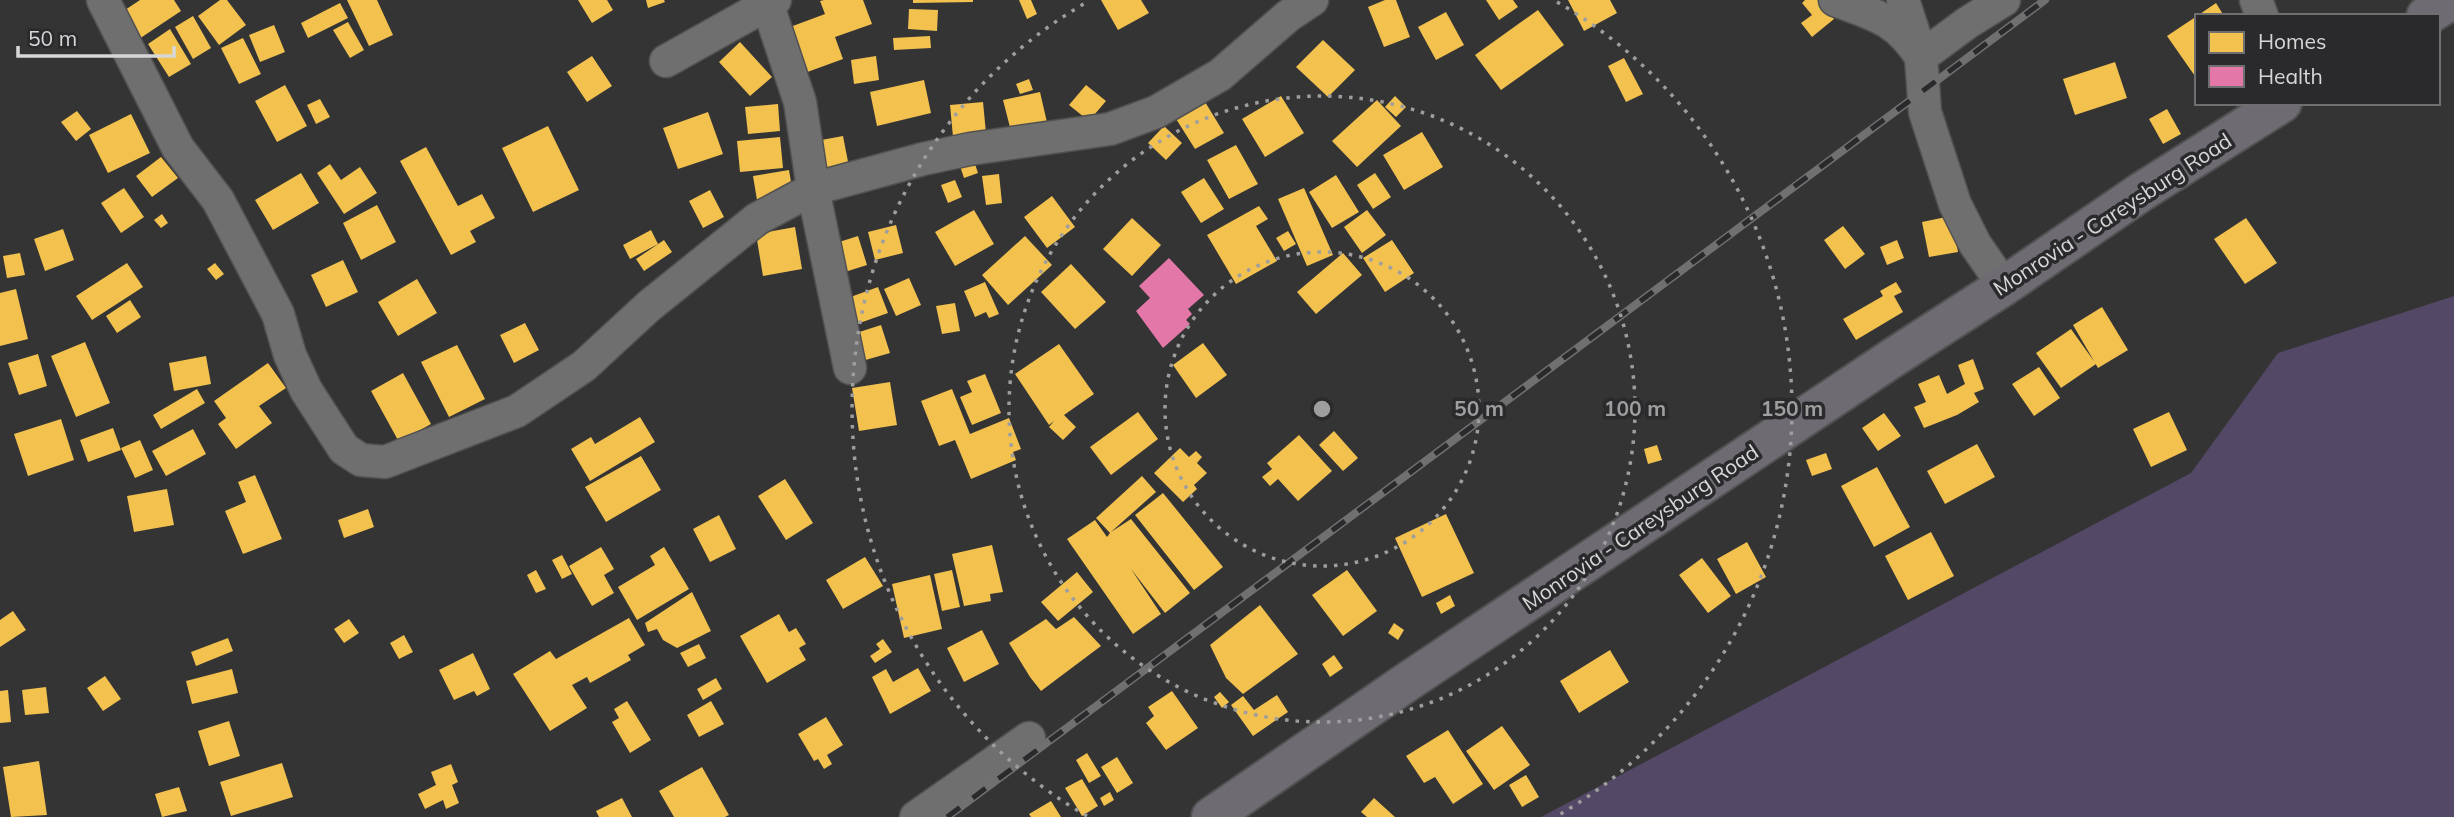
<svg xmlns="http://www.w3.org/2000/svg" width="2454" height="817" viewBox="0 0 2454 817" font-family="Mulish,sans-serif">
<rect width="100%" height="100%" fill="#343435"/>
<path fill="#534865" d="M2454,296V817H1541L2191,473L2278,353Z"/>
<path fill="#f2c14e" d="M140,0H174L181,11L136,41L119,14Z
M220,0H227L246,25L219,45L198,16Z
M347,0H377L393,35L369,46Z
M578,0H607L613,10L592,23Z
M646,0H664L665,2L648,8Z
M824,0H863L872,24L835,37L843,59L791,78L774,33L825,14L820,1Z
M913,0H973V2L913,3Z
M1019,0H1031L1037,14L1027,19Z
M1101,0H1141L1149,13L1118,30Z
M1385,0H1396L1410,37L1384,47L1368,7Z
M1486,0H1513L1518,7L1499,20Z
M1568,0H1610L1617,13L1584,31Z
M1805,0H1819L1834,19L1812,37L1801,23L1812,15L1802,3Z
M340,3L348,18L308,38L301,23Z
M2216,3L2224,16H2197Z
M909,9L938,10L937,31L908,29Z
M1538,10L1564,45L1501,90L1475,55Z
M1446,12L1464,45L1436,60L1418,27Z
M193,16L211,48L193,59L175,27Z
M2197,16V79L2167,36Z
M348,22L364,50L350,58L333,30Z
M274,25L285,52L260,62L249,35Z
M170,29L191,64L169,77L148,44Z
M930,36L931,48L894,50L893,38Z
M243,38L261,74L239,84L221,48Z
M1323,40L1355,70L1328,97L1296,67Z
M740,42L772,77L750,96L719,62Z
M592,56L612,86L587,102L567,72Z
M876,56L879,80L854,84L851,60Z
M1624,58L1643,94L1626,102L1608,66Z
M2115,62L2127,98L2075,115L2063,79Z
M1029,79L1033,90L1020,94L1016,84Z
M924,80L931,113L877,126L870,92Z
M285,85L307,126L277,142L255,101Z
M1086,85L1106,101L1089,121L1069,105Z
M1040,92L1049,131L1013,139L1003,100Z
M1281,96L1304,133L1265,157L1242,119Z
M1395,96L1406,107L1396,117L1385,107Z
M1202,97L1224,133L1195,149L1173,114Z
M320,99L330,117L316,124L307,105Z
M1377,100L1401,126L1357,167L1332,141Z
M983,102L986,133L953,137L950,105Z
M778,104L780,131L748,134L745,107Z
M2167,109L2181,134L2163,144L2149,119Z
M77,111L91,129L76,141L61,122Z
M708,112L723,154L678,169L663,128Z
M131,114L150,153L108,173L89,135Z
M548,126L579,190L533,212L502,148Z
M1164,126L1182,143L1166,160L1148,143Z
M1422,132L1443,167L1404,190L1383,155Z
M843,136L850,172L812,179L805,143Z
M780,137L783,168L740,172L737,141Z
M1236,145L1258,184L1229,199L1207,160Z
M426,147L458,206L482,194L495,218L470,231L476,242L451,255L400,161Z
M972,155L978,173L964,178L958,160Z
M161,157L178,178L152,197L136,176Z
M330,164L341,180L360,167L377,193L344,214L317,173Z
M789,170L795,206L759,212L753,176Z
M301,173L319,203L273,230L255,200Z
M1375,173L1391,197L1373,209L1357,185Z
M999,174L1002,203L986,205L982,176Z
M1336,175L1359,212L1332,228L1309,192Z
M1204,178L1224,209L1201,223L1181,192Z
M955,180L962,197L948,203L941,185Z
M124,188L144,217L121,233L101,203Z
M1304,188L1333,255L1307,266L1278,199Z
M710,190L724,217L703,228L689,201Z
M1052,196L1075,227L1047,248L1024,217Z
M377,205L396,242L361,260L343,223Z
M1259,206L1268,219L1256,226L1277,261L1236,284L1207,235Z
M974,210L994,244L955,266L935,232Z
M1367,210L1386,235L1362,253L1344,227Z
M162,214L168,223L161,228L154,220Z
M1951,216L1958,252L1929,257L1922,222Z
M1132,218L1161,245L1132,276L1103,249Z
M2246,218L2277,263L2245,284L2214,239Z
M896,225L903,253L875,260L868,232Z
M1843,226L1865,254L1845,269L1824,240Z
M795,227L802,269L763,276L756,234Z
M63,229L74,260L45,271L34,239Z
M651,230L658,244L630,259L623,245Z
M1288,231L1296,244L1284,251L1276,238Z
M858,236L867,265L826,278L817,249Z
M1025,236L1052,265L1008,305L982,275Z
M664,240L672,252L644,271L636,259Z
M1392,240L1414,273L1385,292L1363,258Z
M1897,240L1904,258L1887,265L1880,247Z
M20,253L25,275L7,278L3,256Z
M1343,253L1362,275L1316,314L1297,292Z
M343,260L358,292L326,307L311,275Z
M127,263L143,287L92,320L76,296Z
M215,263L224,274L216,280L207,269Z
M1071,264L1106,302L1075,329L1041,292Z
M909,278L921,305L896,316L884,289Z
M417,279L437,313L398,336L378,302Z
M985,282L999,314L989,318L986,312L975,317L964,291Z
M1896,282L1902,292L1894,296L1903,312L1856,340L1843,319L1883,296L1880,291Z
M878,287L888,313L854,325L845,299Z
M16,289L28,339L0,346V293Z
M130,300L141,317L117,333L106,316Z
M955,303L960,331L942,334L936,306Z
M2102,307L2128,350L2098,368L2073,325Z
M525,323L539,350L514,363L500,335Z
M881,325L890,353L855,363L847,336Z
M2071,329L2096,364L2061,388L2036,353Z
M85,342L110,403L76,417L51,356Z
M1203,343L1227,375L1196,398L1173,365Z
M1059,344L1094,394L1064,415L1076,427L1063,440L1049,427L1054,421L1049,425L1015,374Z
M457,345L485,399L449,417L421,362Z
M38,354L47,386L19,395L8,363Z
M206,356L211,384L174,391L169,363Z
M1973,359L1984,389L1974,393L1979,402L1957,415L1924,428L1914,407L1926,402L1918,384L1939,375L1947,394L1965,384L1958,365Z
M268,363L286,388L259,406L272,423L236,449L218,424L226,418L214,401Z
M2039,367L2060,398L2034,416L2012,384Z
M403,373L431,424L399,442L371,391Z
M985,374L1001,413L972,425L960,397L972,392L967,381Z
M890,382L897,425L859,431L852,388Z
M197,389L205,403L161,429L153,415Z
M952,389L970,434L1009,418L1021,449L1013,452L1016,460L971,479L955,440L939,446L921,401Z
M1138,412L1158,439L1111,475L1090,447Z
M2169,412L2187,450L2151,467L2133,429Z
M1884,413L1901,436L1878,451L1862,428Z
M640,417L655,442L590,481L571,449L591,437L595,444Z
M61,419L74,460L28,476L14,434Z
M113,428L121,450L88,462L80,440Z
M193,429L206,454L166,476L152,451Z
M1334,431L1358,458L1343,471L1319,445Z
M1299,435L1332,471L1298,501L1278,479L1270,486L1262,477L1272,469L1267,463Z
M140,440L153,470L135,478L121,448Z
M1977,444L1995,477L1945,504L1927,471Z
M1657,445L1662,460L1648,464L1644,449Z
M1180,448L1189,457L1196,451L1202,457L1197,463L1207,473L1194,485L1197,489L1183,502L1154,473Z
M1826,453L1832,469L1812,476L1806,460Z
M641,456L661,490L606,522L585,487Z
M1877,467L1910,527L1874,547L1841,486Z
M255,475L282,539L243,554L225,511L246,502L238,482Z
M1142,476L1156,492L1111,532L1131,519L1190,593L1165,613L1131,569L1161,614L1133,634L1067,539L1095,520L1107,537L1110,533L1096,518Z
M785,479L813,523L786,540L758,496Z
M167,489L174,525L134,532L127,496Z
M1163,493L1223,567L1194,590L1135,515Z
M368,509L374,527L344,538L338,520Z
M1446,514L1474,573L1422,597L1395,538Z
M719,515L736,549L710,562L693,529Z
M1931,532L1954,576L1908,600L1885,556Z
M1747,542L1766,577L1736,594L1717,559Z
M992,545L1003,592L990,594L991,601L964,606L952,554Z
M601,547L614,569L604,575L614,593L592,606L569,566Z
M664,547L689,589L637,620L618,587L655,565L650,556Z
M562,555L572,574L562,579L552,560Z
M865,557L883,586L843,609L826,580Z
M1702,558L1731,596L1708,613L1679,575Z
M536,570L546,589L536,593L527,575Z
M952,570L960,607L942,611L934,574Z
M1347,570L1377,611L1343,636L1312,595Z
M1077,572L1093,592L1058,621L1041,602Z
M930,575L942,629L904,638L892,584Z
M692,592L711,631L677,648L663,640L657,629L648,632L645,623Z
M1450,595L1455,606L1441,614L1436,603Z
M1260,605L1298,654L1243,694L1226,678L1210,645Z
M13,611L26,630L0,647V620Z
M779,614L789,632L796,628L806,644L799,648L806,660L767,683L740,636Z
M1074,617L1101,646L1041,691L1030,677L1009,643L1046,619L1056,629Z
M629,618L645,645L628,655L631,660L590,683L587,677L572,685L587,708L550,731L513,674L550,651L556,659Z
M349,619L359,633L344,643L334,629Z
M1394,623L1404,630L1398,640L1388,633Z
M982,630L999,664L964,682L947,648Z
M404,635L413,652L399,659L390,643Z
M228,638L233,651L196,666L191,652Z
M883,639L892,652L875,663L870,656L880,649L876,644Z
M699,644L706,658L688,667L680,653Z
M1610,650L1629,682L1579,713L1560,681Z
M473,653L490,689L477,696L474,691L454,700L439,670Z
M1334,655L1343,668L1330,677L1322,664Z
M918,668L931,691L890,714L872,677L886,669L893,682Z
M232,669L238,693L192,704L186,681Z
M105,676L121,699L103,711L87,688Z
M716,678L722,689L703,700L697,689Z
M46,687L49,713L25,715L22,690Z
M8,690L11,722L0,723V691Z
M1172,691L1198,728L1166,750L1146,723L1154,716L1148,707Z
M1220,692L1229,702L1222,708L1214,697Z
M1277,695L1288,712L1253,736L1231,705L1243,696L1254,710Z
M627,701L651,740L630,753L612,722L619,718L614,709Z
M711,701L724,724L699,737L687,715Z
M826,717L843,745L827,755L832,764L824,769L818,759L814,761L798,734Z
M229,721L240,756L209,766L198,731Z
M1502,726L1530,765L1494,790L1466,751Z
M1448,730L1483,784L1453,804L1435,777L1424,783L1406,756Z
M1087,753L1101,776L1089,783L1076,760Z
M1117,757L1133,783L1117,793L1101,767Z
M39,761L47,815L11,817L3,767Z
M282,763L293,797L231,816L220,782Z
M451,764L458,782L452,785L459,803L446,809L443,800L425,809L418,794L436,785L431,772Z
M702,767L729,815L725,817H674L659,791Z
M1526,775L1539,797L1522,807L1509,785Z
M1082,779L1098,806L1082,816L1065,788Z
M179,787L187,811L162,817L155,794Z
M1110,792L1114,800L1104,806L1100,798Z
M622,798L632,817H599L596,811Z
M1374,798L1395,817H1367L1361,812Z
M1051,801L1061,817H1031L1029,814Z"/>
<path fill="#e377a8" d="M1169,258L1204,295L1188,309L1192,314L1186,320L1190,324L1163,348L1136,311L1150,298L1139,286Z"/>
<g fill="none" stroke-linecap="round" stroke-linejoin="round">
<defs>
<path id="minor" d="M103,0L178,148L218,200L278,314L290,355L306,390L344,449L361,460L385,462L517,411L584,366L649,306L757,219L813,189L923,159L970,149L1110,129L1156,112L1220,75L1288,16L1312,0
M1835,0C1875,15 1897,19 1921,57
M1903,0L1918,46
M2004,0L1967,23L1921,57L1925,112L1955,204L1975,244L2004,286
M2256,0L2262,16
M767,3L800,102L813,189L850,368
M666,61L775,0
M916,817L1029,738"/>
<path id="major" d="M2426,16L2452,0
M1211,817L1410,680L1894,357L2004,286L2141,192L2282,103"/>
</defs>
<use href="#minor" stroke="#515151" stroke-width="35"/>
<use href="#major" stroke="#515151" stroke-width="42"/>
<use href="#minor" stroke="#6f6f70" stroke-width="32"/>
<use href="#major" stroke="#6f6b73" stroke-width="38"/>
<defs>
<path id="rail" d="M947,817L2045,0"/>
</defs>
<use href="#rail" stroke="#707070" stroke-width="8"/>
<use href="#rail" stroke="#2a292c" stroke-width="5" stroke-dasharray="16" stroke-linecap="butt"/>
</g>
<g fill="none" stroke="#9e9e9f" stroke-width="3.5" stroke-dasharray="3.5 7">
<circle cx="1322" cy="409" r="157"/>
<circle cx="1322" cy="409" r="313"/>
<path d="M1087 816A470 470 0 0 1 1087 2M1557 2A470 470 0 0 1 1557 816"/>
</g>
<g text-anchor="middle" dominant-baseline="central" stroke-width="7" stroke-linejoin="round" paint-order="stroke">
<g font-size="21" fill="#d7d7d8" stroke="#2a292c">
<text transform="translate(2112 214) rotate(-33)">Monrovia - Careysburg Road</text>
<text transform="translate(1640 527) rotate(-34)">Monrovia - Careysburg Road</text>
</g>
</g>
<circle cx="1322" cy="409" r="10" fill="#9e9e9f" stroke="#2a292c" stroke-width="3.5"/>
<g font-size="21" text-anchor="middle" font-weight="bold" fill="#9e9e9f" stroke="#2a292c" stroke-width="7" stroke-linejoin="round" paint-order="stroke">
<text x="1479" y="416">50 m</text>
<text x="1635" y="416">100 m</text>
<text x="1792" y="416">150 m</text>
</g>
<rect x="2195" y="14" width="245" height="91" fill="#2a292c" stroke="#6f6f71" stroke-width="2"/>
<rect x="2209" y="32" width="35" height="21" fill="#f2c14e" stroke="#6f6f71" stroke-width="2"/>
<text x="2258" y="49" font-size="21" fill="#d7d7d8">Homes</text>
<rect x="2209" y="66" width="35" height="21" fill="#e377a8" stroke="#6f6f71" stroke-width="2"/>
<text x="2258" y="84" font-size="21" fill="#d7d7d8">Health</text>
<path d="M18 46v10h156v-10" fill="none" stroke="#d7d7d8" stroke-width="3.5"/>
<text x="28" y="46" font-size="21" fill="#d7d7d8" stroke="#2a292c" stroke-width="5" paint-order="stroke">50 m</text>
</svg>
